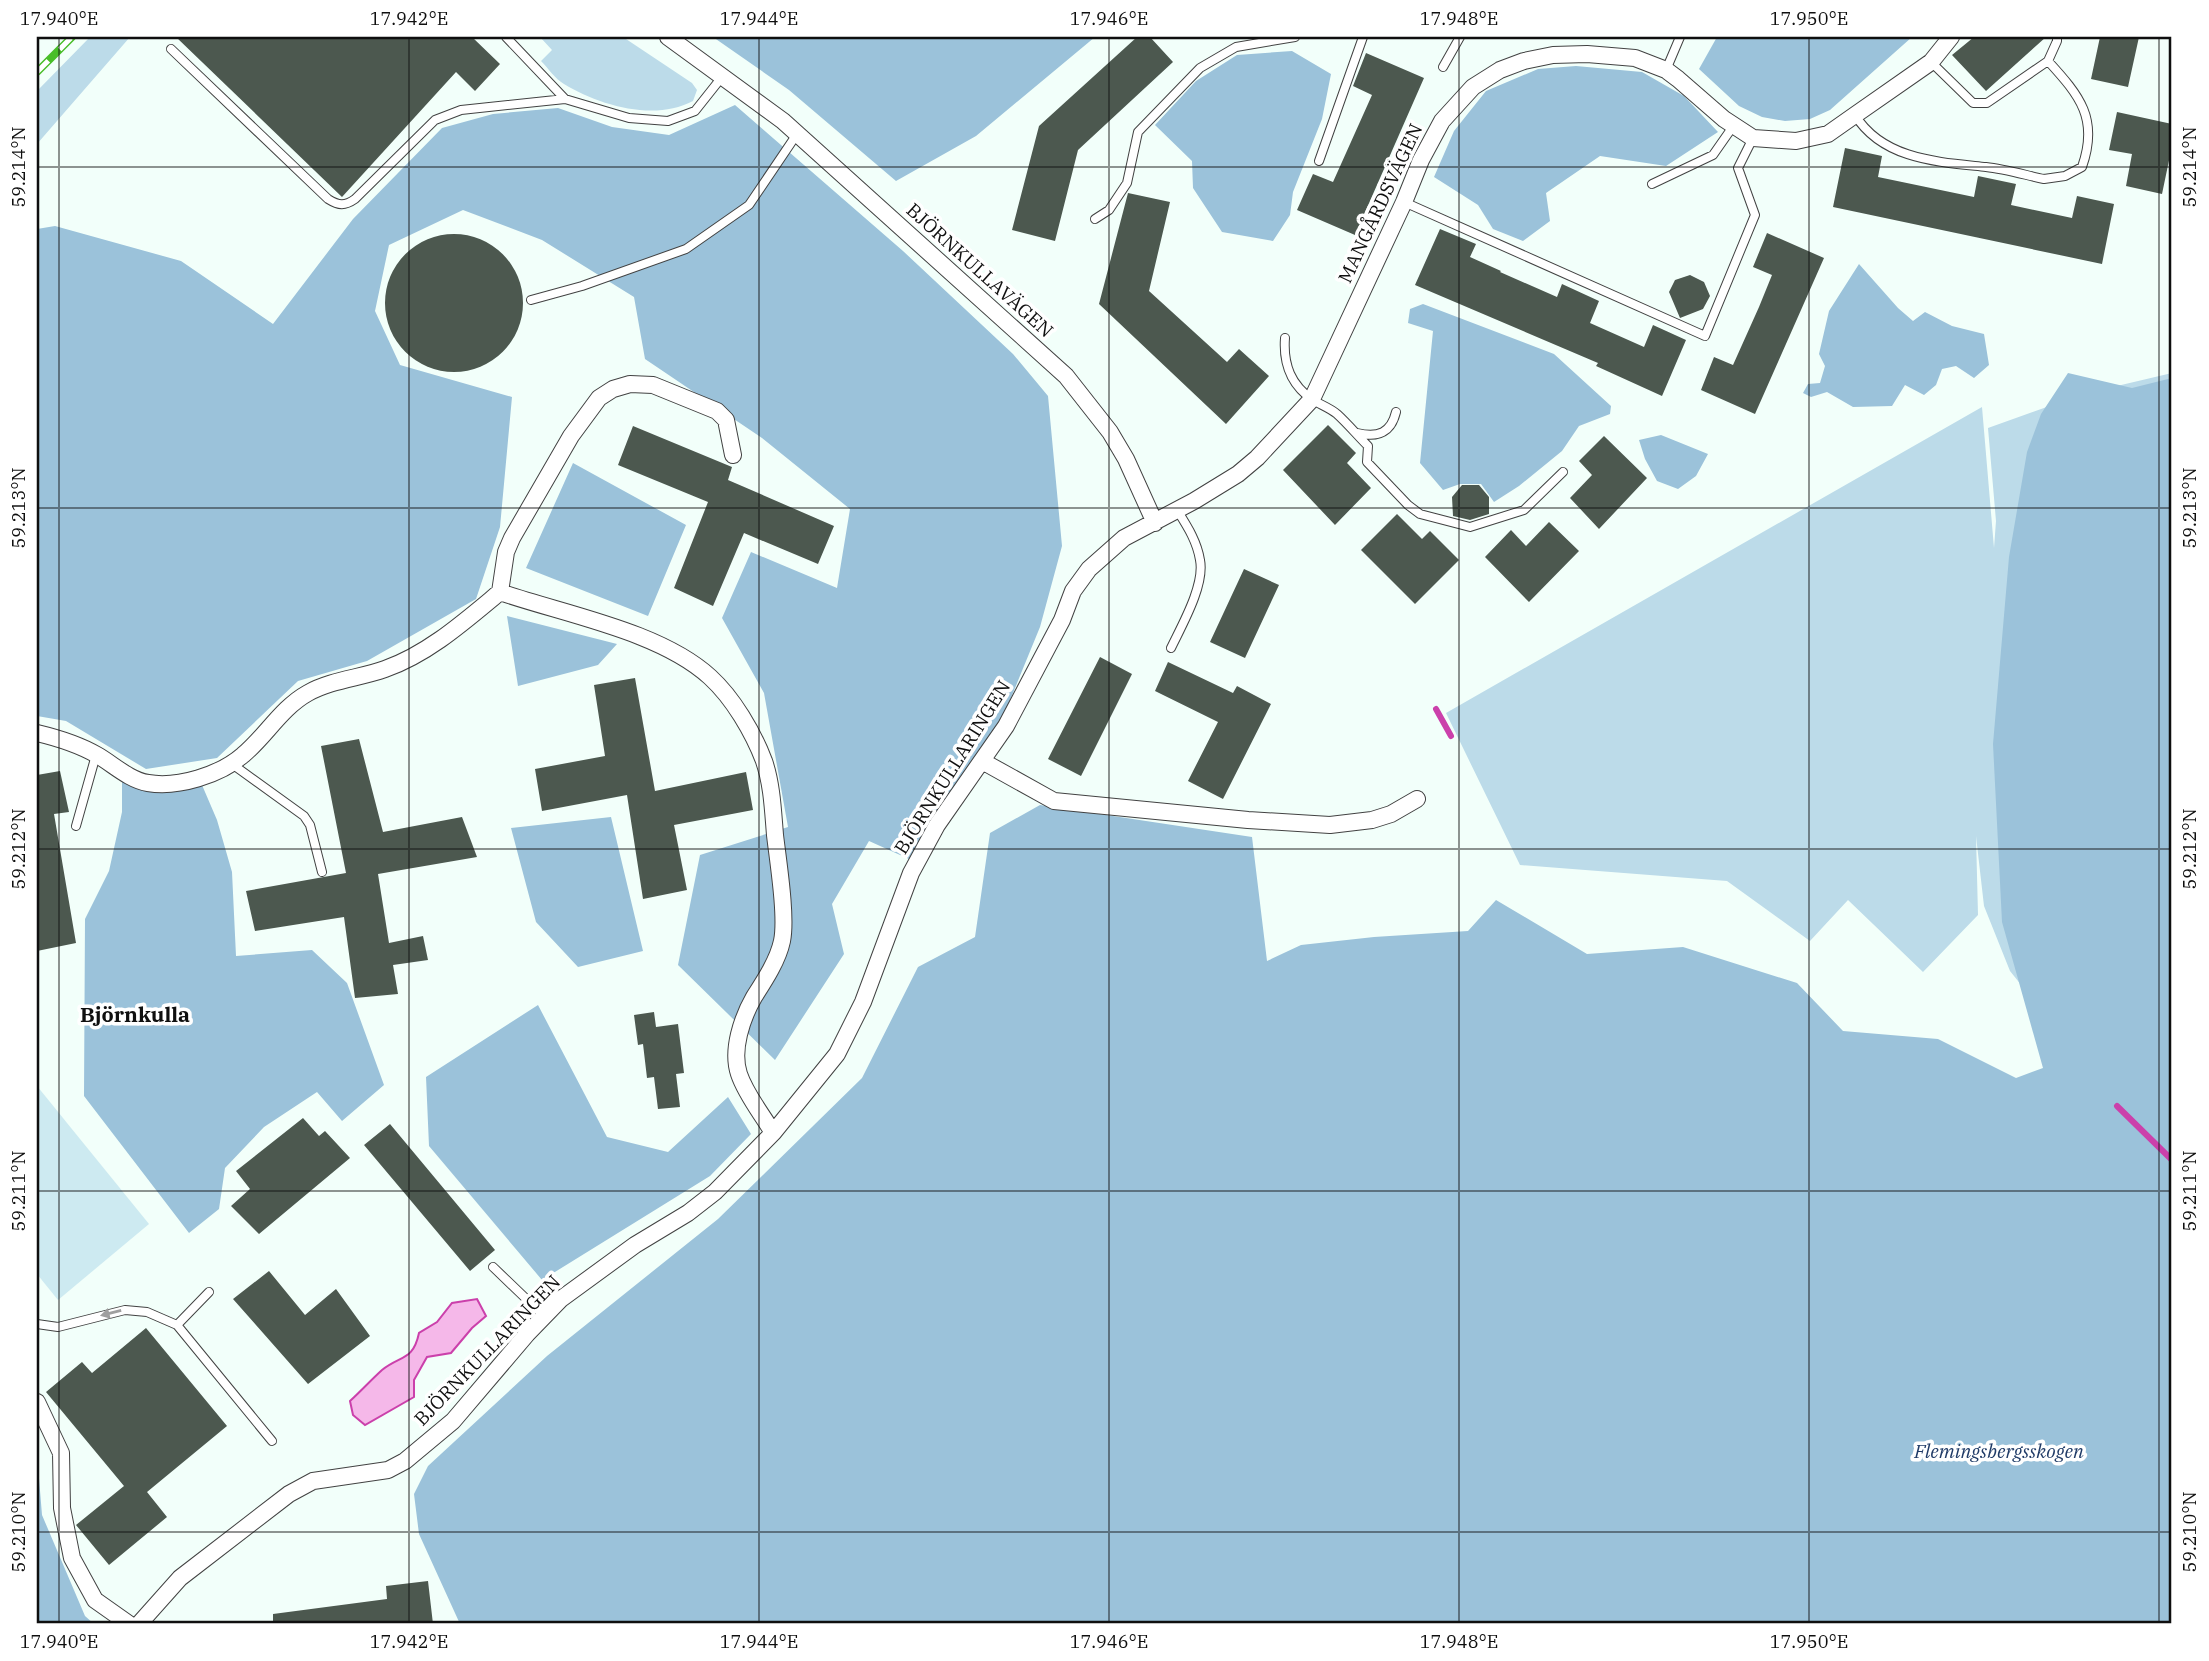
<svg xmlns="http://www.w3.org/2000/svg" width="2209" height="1661" viewBox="0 0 2209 1661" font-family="'IBM Plex Serif',serif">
<rect width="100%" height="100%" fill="#f2fffa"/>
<path fill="#bcdbe9" d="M90,37H130L37,144V91Z
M540,37H623L692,83L697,90L693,101C654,122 599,105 564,84C555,79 548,68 541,61L552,50Z
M2172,373V1624L2108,1094L2010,971L1984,906L1976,836L1978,915L1923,972L1848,900L1810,941L1727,881L1520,865L1446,713L1982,407L1994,548L1996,521L1988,428L2083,394Z"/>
<path fill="#9bc2da" d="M713,37H1095L976,136L896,181L789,90Z
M1717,37H1912L1830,110L1810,119L1785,121L1762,117L1739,106L1699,69Z
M1292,51L1331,74L1322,119L1293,192L1290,215L1273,241L1222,232L1193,188L1192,161L1155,125L1196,81L1237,55Z
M1576,66L1642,72L1684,96L1718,132L1666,166L1600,156L1546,193L1550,221L1523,241L1493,229L1478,205L1434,177L1454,131L1486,91L1538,69Z
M735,105L903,251L1013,354L1048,396L1062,546L1040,627L1006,710L909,859L869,841L832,904L844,954L775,1060L678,965L700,855L788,827L764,693L722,618L751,552L837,588L850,509L762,438L645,359L634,297L542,240L463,210L389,245L375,311L400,365L512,397L500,527L476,599L367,661L298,681L217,758L146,769L66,721L37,716V229L55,226L181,261L273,324L353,219L442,128L493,114L558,108L612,127L669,135Z
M1859,264L1898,308L1913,321L1925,312L1952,326L1984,334L1989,365L1974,378L1956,366L1942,369L1936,385L1924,395L1905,385L1892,406L1853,407L1827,392L1811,397L1803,393L1808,384L1820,383L1825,366L1819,354L1829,311Z
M1423,304L1554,354L1611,406L1610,414L1579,426L1562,451L1519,486L1494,502L1481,484H1460L1443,490L1420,463L1433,331L1408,323L1410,309Z
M2068,373L2132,388L2172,378V1624H460L419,1534L414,1494L428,1466L547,1356L718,1219L862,1078L918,967L975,937L990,833L1040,805L1252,837L1267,961L1301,945L1374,937L1468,931L1496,900L1587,954L1683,947L1797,983L1843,1031L1938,1039L2016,1078L2043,1068L2002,922L1993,744L2009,557L2027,452L2041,414Z
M1661,435L1708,454L1696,476L1678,489L1657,481L1645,459L1639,440Z
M573,463L686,525L648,616L526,568Z
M507,616L617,644L598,665L518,686Z
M122,769L127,775L199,778L217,820L232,872L236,956L312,950L347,983L384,1085L342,1121L317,1092L264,1127L225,1168L219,1209L189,1233L84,1096L85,919L109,871L122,812Z
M611,817L643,951L578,967L536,922L511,828Z
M538,1005L607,1137L668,1152L728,1097L751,1134L710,1176L542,1280L429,1146L426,1077Z
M37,1454L42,1515L85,1616L94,1624H37Z"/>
<path fill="#cdeaf1" d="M37,1086L149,1224L58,1300L37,1274Z"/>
<path fill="#f5b8e9" stroke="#cb40ab" stroke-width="2" d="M477,1299L486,1316L472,1328L451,1353L427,1357L414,1380V1397L365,1425L353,1415L350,1401C361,1391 371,1380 382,1370C401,1355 413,1361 419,1333L437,1322L452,1303Z"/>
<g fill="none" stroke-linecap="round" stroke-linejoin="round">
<path stroke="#cb40ab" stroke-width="6" d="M1436,709L1451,736
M2117,1106L2172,1160"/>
</g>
<path fill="#4c584f" d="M176,37H472L500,64L475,91L456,72L342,197Z
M1137,37H1150L1173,62L1078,150L1055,241L1012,230L1039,126Z
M1974,37H2046L1986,91L1952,55Z
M2100,37H2139L2128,87L2091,79Z
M1366,53L1424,78L1355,235L1297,210L1313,174L1333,182L1372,95L1353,86Z
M2117,112L2172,124V146L2162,194L2126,186L2132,154L2109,150Z
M1845,148L1882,156L1878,177L1974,197L1978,176L2016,184L2011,205L2072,218L2077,196L2114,204L2102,264L1833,207Z
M1128,193L1170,202L1149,291L1227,362L1239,349L1269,376L1226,424L1099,304Z
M1440,229L1476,244L1470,257L1501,271L1500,272L1557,297L1562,284L1599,301L1590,323L1644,347L1653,325L1686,340L1662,396L1596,366L1598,363L1415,285Z
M1767,233L1824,258L1755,414L1701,390L1714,357L1733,365L1759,307L1772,275L1753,267Z
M385 303a69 69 0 1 1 138 0a69 69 0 1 1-138 0Z
M1690,275L1704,282L1710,296L1703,309L1680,318L1669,292L1675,280Z
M1328,425L1356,453L1347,463L1371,488L1335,525L1283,470Z
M633,426L732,467L728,480L834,526L818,564L744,533L713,606L674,588L708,502L618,465Z
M1604,436L1647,478L1599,529L1570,498L1592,475L1579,461Z
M1462,485H1479L1489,497V514L1470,520L1453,516L1452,497Z
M1397,514L1422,539L1430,531L1459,560L1415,604L1361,550Z
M1549,522L1579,551L1529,602L1485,557L1511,530L1526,546Z
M1244,569L1279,585L1245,658L1210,642Z
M1100,657L1132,674L1081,776L1048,759Z
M1168,662L1233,693L1237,686L1271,704L1223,799L1188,781L1218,722L1155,691Z
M635,678L655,791L746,772L753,810L674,825L687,890L643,899L627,795L542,811L535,769L605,756L594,685Z
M359,739L383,832L462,817L477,857L378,874L389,943L423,936L428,960L393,965L398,994L355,998L344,917L255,931L246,891L346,873L321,746Z
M60,771L69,812L54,814L76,943L37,951V775Z
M654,1012L656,1027L678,1024L684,1073L676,1074L680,1107L658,1109L654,1077L647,1078L643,1044L638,1045L634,1015Z
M303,1118L319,1136L325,1131L350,1158L259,1234L231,1206L250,1189L236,1171Z
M390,1124L495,1250L470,1271L364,1145Z
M269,1271L305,1315L336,1289L370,1336L308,1384L233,1299Z
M146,1328L227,1426L147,1492L167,1517L109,1565L76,1525L124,1486L46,1392L82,1362L92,1373Z
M428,1581L433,1624H273V1614L387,1599L386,1586Z"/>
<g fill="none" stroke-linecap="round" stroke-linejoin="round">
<defs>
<path id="lane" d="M506,37L565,99L629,118L668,121L695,111L722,77
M171,49L328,199C339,206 345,206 355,199L435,120L461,110L565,99
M2048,61L2057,41V37
M1443,67L1460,37
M1666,70L1680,37
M1855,115C1883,160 1939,162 1986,167C2005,169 2025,175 2044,179L2065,176L2082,167C2099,119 2080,96 2048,61L1987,103H1973L1931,62
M1319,161L1363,37
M1652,184L1713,155L1734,125
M1404,202L1705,336L1755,215L1738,168L1753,138
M1095,219L1109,210L1127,183L1138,132L1200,68L1236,47L1295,37
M531,300L582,286L686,249L749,205L797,134
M1285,338C1283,365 1291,385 1313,400C1321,405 1330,408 1337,414C1348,424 1357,435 1368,446L1367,462L1408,505L1420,514L1470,527L1524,510L1563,472
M1357,433C1378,438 1391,433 1396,412
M1171,648C1182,625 1205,585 1200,560C1197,541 1187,526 1177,510
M232,764L304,816L310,825L322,872
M76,826L96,755
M493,1267L544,1316
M37,1324L58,1327L125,1310L147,1312L177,1325L272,1441
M177,1325L209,1292"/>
<path id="street" d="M668,37L783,121L1066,376L1110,432L1126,459L1155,523
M500,592L506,552L512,538L571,436L599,398L613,389L630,384L653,385L717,411L726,420L733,455
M37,733C58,738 78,744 97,755C113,764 129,780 148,783C178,788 220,775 243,755C266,736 281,708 308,693C331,680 360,678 385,669C428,654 465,621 500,592C563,614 660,631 710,677C733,698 753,732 764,761C772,784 773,811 775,835C778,861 787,917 782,941C778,960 765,980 754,997C742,1018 731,1050 739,1074C746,1095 762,1114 773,1133
M982,761L1054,801L1248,820L1330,825L1372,820L1391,814L1417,799
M37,1402L61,1453L62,1508L72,1558L95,1600L129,1624
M139,1624L180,1578L289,1494L313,1481L388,1470L405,1461L453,1421L527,1334L561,1299L635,1245L688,1213L715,1192L773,1133L837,1054L863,1002L911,873L937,825L1006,726L1062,620L1073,591L1089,569L1124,538L1194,501L1238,474L1257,458L1312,399L1404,202L1421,160L1442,121L1473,87L1500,70L1524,61L1553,55L1587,54L1635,58L1666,70L1678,79L1724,119L1753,138L1796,141L1828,134L1855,115L1931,62L1951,37"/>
</defs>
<use href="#lane" stroke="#424242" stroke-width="10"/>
<use href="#street" stroke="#424242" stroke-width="18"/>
<use href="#lane" stroke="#fff" stroke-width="8"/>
<use href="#street" stroke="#fff" stroke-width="16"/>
<defs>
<path id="rail" d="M37,72L72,37"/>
</defs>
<use href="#rail" stroke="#49be29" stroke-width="8"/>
<use href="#rail" stroke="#fff" stroke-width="5" stroke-dasharray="16" stroke-linecap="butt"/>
</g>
<defs><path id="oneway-solid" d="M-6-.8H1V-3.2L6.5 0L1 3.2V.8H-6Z" transform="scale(1.75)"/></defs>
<use fill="#9f9f9f" href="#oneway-solid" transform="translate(111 1313) rotate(166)"/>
<path fill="none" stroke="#0f0f0f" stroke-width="2" stroke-opacity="0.45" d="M59,37V1624M409,37V1624M759,37V1624M1109,37V1624M1459,37V1624M1809,37V1624M2159,37V1624M37,167H2172M37,508H2172M37,849H2172M37,1191H2172M37,1532H2172"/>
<g text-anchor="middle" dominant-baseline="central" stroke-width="7" stroke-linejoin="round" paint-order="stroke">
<g font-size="19" fill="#0f0f0f" stroke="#fff">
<text transform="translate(1380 203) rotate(-65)">MANGÅRDSVÄGEN</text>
<text transform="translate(980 270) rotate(42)">BJÖRNKULLAVÄGEN</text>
<text transform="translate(952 767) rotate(-58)">BJÖRNKULLARINGEN</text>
<text transform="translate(487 1350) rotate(-46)">BJÖRNKULLARINGEN</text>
</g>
<g font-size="19" font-style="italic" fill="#203b67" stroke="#fff">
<text x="1999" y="1451">Flemingsbergsskogen</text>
</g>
<g font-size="21" font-weight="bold" fill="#0f0f0f" stroke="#fff">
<text x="135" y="1014">Björnkulla</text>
</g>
</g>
<rect width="2209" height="1661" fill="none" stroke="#ffffff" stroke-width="77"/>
<rect x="38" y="38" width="2132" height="1584" fill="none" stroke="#0f0f0f" stroke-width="2.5"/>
<g font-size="18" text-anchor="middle" fill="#0f0f0f">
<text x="59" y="25">17.940°E</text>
<text x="409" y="25">17.942°E</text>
<text x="759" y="25">17.944°E</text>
<text x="1109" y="25">17.946°E</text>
<text x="1459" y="25">17.948°E</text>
<text x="1809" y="25">17.950°E</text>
<text transform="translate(19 167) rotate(-90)" y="6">59.214°N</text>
<text transform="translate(2190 167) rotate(-90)" y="6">59.214°N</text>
<text transform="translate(19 508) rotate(-90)" y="6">59.213°N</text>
<text transform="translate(2190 508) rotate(-90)" y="6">59.213°N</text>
<text transform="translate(19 849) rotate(-90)" y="6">59.212°N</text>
<text transform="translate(2190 849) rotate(-90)" y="6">59.212°N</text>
<text transform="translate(19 1191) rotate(-90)" y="6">59.211°N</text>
<text transform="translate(2190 1191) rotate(-90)" y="6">59.211°N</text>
<text transform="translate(19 1532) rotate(-90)" y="6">59.210°N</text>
<text transform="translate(2190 1532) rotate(-90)" y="6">59.210°N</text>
<text x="59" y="1648">17.940°E</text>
<text x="409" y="1648">17.942°E</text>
<text x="759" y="1648">17.944°E</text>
<text x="1109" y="1648">17.946°E</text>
<text x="1459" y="1648">17.948°E</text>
<text x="1809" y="1648">17.950°E</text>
</g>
</svg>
